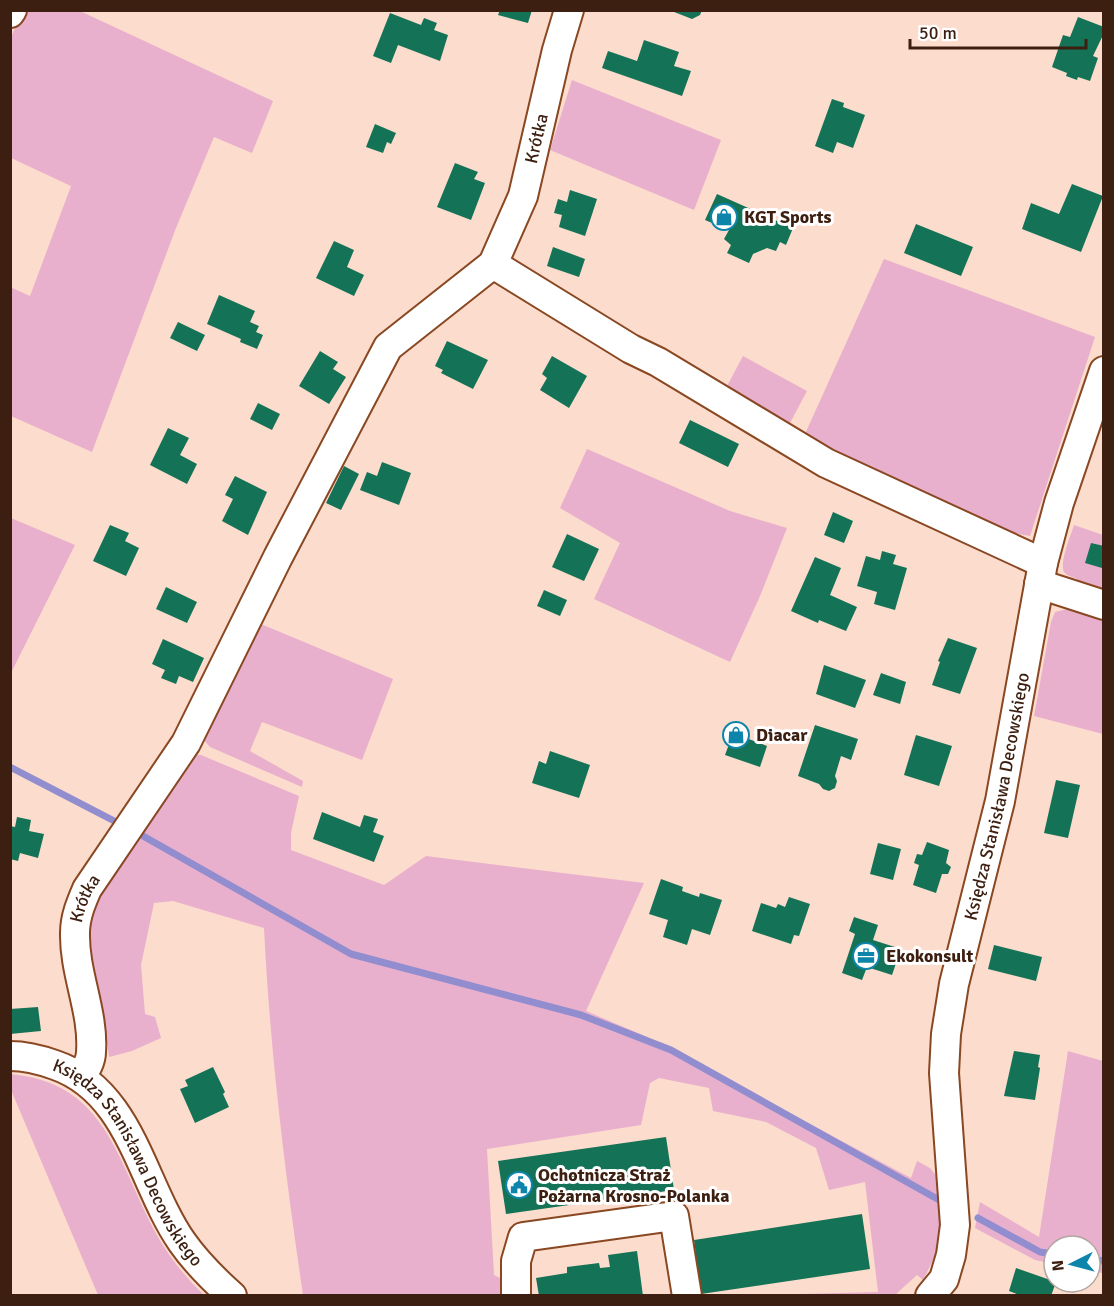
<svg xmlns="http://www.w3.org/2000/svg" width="1114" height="1306" viewBox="0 0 1114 1306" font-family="Signika,sans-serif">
<rect width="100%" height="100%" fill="#fcdccc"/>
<path fill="#e9b0cd" d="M23,11H80L273,101L252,153L214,137L176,228L92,452L11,416L10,287L30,296L71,186L11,158V37Z
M572,80L721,140L694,210L550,150Z
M884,259L1095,337L1030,536L1008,532L976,524L805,434Z
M743,356L807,391L790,423L726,388Z
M587,449L730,511L787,528L760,596L730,662L594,599L620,543L560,508Z
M11,518L75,545L11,673Z
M1074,525L1103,535V594L1076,584L1077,579C1073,577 1067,576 1064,572C1059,563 1071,535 1074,525Z
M1070,604L1103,613V734L1034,716L1051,622L1055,612L1068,609Z
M256,622L393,679L362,760L262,722L250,751L303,781L302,787L210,747L202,738Z
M187,755H201L299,796L291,833V850L384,885L426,856L644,883L586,1011L645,1036L911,1178L917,1161L930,1168L938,1178L942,1218L938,1250L923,1280L917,1275L895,1295H759L878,1292L865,1182L829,1190L816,1148L766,1122L713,1111L709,1088L659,1078L650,1083L641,1125L487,1149L494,1275L508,1282V1295H303C285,1173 270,1051 264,928L173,901L154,903L141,965L145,1014L155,1017L161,1038L132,1051L109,1057L107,1041L97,1039L83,922Z
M1068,1051L1103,1061V1273L1090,1271V1246H1054V1264L1035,1260L975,1228L980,1202L1039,1237Z
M10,1074C101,1082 115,1151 150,1222C163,1249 182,1274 204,1295H98L11,1090Z"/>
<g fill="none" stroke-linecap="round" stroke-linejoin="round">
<path stroke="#928dce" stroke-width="7" d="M10,767L122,825
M136,832L351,954L581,1015L671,1050L941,1201
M978,1218L1040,1252L1054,1254
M1090,1259L1104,1261"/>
</g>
<path fill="#147256" d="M500,10H532L528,23L498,15Z
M669,10H702L700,15L692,19Z
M390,13L421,25L424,18L437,23L434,30L448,35L440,61L398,45L391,63L373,56Z
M1078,17L1104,27V33L1093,56L1098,58L1090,81L1078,77L1077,80L1066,76L1067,73L1052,67L1063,35L1070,37Z
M644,40L679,52L674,66L691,71L682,96L602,68L608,51L637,61Z
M832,99L844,103L843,107L865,115L853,148L837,142L833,153L815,146Z
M375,124L396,133L391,144L387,142L383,153L366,147Z
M455,163L478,172L474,179L485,183L471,220L437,207Z
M1072,184L1103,196L1081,252L1022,229L1031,203L1059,214Z
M570,190L597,199L585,236L559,227L562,215L554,213L558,199L567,202Z
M717,194L793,228L786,245L780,242L776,251L767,248L753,254L749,263L727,253L731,245L724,239L729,230L705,220Z
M916,224L973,247L961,276L904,253Z
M334,241L354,250L347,267L364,275L354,296L316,278Z
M553,247L585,259L579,277L547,266Z
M219,295L255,311L250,322L259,326L256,332L263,335L257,349L240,342L241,339L207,324Z
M178,322L205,335L197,351L170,338Z
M447,341L488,360L473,389L441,373L443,370L435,366Z
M320,351L338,362L333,369L346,377L329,404L299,386Z
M552,356L587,376L569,408L540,390L547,378L542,374Z
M258,403L280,414L272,430L250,419Z
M690,420L739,444L728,467L679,443Z
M168,428L189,438L180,455L197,464L187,484L150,465Z
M382,462L411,473L399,505L360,490L367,472L377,476Z
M344,466L359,474L341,510L326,503Z
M235,476L267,492L248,535L222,521L233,499L225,495Z
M833,512L853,521L844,543L824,535Z
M110,525L129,533L125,541L139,548L126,576L93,561Z
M567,534L599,549L584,581L552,567Z
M1091,543L1104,546L1102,568L1085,563Z
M882,551L896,555L893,564L907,568L895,610L874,604L877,592L857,586L866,556L880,560Z
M815,557L841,568L830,595L857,607L846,631L819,620L818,623L791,611Z
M166,587L197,602L187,623L156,609Z
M544,590L567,600L560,616L537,606Z
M948,638L977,648L960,694L932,685L940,662L938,661Z
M163,639L204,658L193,682L179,676L176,684L161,678L165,670L152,664Z
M824,665L866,680L855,708L816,694Z
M881,673L906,682L900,704L873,695Z
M815,725L858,739L851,760L841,756L835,776L837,781L835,788L829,791L823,789L819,784L798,776Z
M735,728L748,732L746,738L767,746L760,767L725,755Z
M916,735L952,746L939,786L904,775Z
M550,751L590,765L579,798L532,783L539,761L546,764Z
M1056,780L1080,785L1068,838L1044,833Z
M322,812L360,827L364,815L378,819L373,832L384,836L374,862L313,839Z
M17,817L31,820L29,831L44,834L38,858L20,853L18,861L10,859V826L15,827Z
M927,842L949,850L946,863L951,867L948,874H942L936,893L913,885L919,865L914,863L917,854L922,855Z
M878,843L901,849L893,880L870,874Z
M661,879L683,887L682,891L699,897L700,893L722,900L710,935L692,929L687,945L663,937L668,920L649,914Z
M789,897L810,904L799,936L794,935L791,944L752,931L761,903L776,908L778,904L785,907Z
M854,917L878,925L873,940L901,949L892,975L867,967L862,980L842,973L855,934L849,931Z
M994,945L1042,957L1036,981L988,969Z
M38,1007L41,1031L10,1034V1009Z
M1014,1051L1040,1055L1038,1067L1040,1068L1035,1100L1004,1096Z
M213,1067L225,1092L223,1094L229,1107L195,1123L180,1089L188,1086L185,1080Z
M666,1137L674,1190L506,1214L498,1161Z
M862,1214L870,1269L701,1294L694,1240Z
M637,1251L643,1296H539L536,1278L567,1273V1267L599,1263L600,1268L610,1267L608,1255Z
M1016,1268L1056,1282L1051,1296H1022L1009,1291Z"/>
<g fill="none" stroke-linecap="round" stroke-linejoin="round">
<defs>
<g id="minor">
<path d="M10,13L12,10"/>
<path d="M493,264L631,349L658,362L826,463L1043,563"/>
<path d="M1039,584L1104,605"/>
<path id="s1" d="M10,1056C26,1056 41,1060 55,1065C131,1091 141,1183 182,1242C196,1262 213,1279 232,1296"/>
<path id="s2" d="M81,1077C86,1069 91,1061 91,1052C94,1012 74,973 75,933C75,917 81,903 87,889L186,743L278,557L388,347L493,264L523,196L557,50L569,10"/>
<path d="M516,1296V1261L523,1237L674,1216L687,1296"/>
<path id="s3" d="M930,1296L944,1279L951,1255L955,1225L944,1073L946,1034L954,984L1000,801L1043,563L1059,503L1104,371"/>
</g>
</defs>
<use href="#minor" stroke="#894722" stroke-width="32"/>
<use href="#minor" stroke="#fff" stroke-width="28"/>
</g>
<defs>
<symbol id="shop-ring" viewBox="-11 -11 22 22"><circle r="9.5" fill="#fff" stroke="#0d84a9" stroke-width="1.5"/><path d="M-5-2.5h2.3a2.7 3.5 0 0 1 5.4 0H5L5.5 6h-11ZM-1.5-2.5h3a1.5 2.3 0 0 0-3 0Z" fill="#0d84a9"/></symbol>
<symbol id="office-ring" viewBox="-11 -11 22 22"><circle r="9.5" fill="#fff" stroke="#0d84a9" stroke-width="1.5"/><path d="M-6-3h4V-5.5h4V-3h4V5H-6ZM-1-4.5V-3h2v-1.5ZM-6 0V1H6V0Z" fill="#0d84a9"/></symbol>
<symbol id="civic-ring" viewBox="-11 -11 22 22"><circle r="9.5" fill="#fff" stroke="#0d84a9" stroke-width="1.5"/><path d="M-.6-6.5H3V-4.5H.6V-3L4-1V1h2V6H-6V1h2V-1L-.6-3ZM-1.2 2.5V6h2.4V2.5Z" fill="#0d84a9"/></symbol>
</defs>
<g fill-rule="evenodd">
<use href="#shop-ring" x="709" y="202" width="30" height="30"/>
<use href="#shop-ring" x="721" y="720" width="30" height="30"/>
<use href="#office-ring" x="851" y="941" width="30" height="30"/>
<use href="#civic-ring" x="504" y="1170" width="30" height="30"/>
</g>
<g text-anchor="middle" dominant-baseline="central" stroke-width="6" stroke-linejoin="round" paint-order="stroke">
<g font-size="18" fill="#3c1f10" stroke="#fff">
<text stroke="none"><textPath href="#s2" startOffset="1082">Krótka</textPath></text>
<text stroke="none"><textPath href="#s3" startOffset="512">Księdza Stanisława Decowskiego</textPath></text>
<text stroke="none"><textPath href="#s2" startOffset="184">Krótka</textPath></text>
<text stroke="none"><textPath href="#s1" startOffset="171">Księdza Stanisława Decowskiego</textPath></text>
</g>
<g font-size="18" font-weight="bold" fill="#3c1f10" stroke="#fff" text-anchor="start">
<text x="744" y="217">KGT Sports</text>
<text x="756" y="735">Diacar</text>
<text x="886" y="956">Ekokonsult</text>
<text x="538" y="1175">Ochotnicza Straż<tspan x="538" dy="21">Pożarna Krosno-Polanka</tspan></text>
</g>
</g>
<rect width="1114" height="1306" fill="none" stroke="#3c1f10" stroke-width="24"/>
<g transform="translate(1072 1264) rotate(264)"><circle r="28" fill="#ffffff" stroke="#b1a59f" stroke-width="1.5"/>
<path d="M0-4.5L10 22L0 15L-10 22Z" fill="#0d84a9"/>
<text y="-9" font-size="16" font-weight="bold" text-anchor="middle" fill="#3c1f10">N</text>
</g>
<path d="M910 39v9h176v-9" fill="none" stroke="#3c1f10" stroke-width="3"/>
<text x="919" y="39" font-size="18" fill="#3c1f10" stroke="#ffffff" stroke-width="4.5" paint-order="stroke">50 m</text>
</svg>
